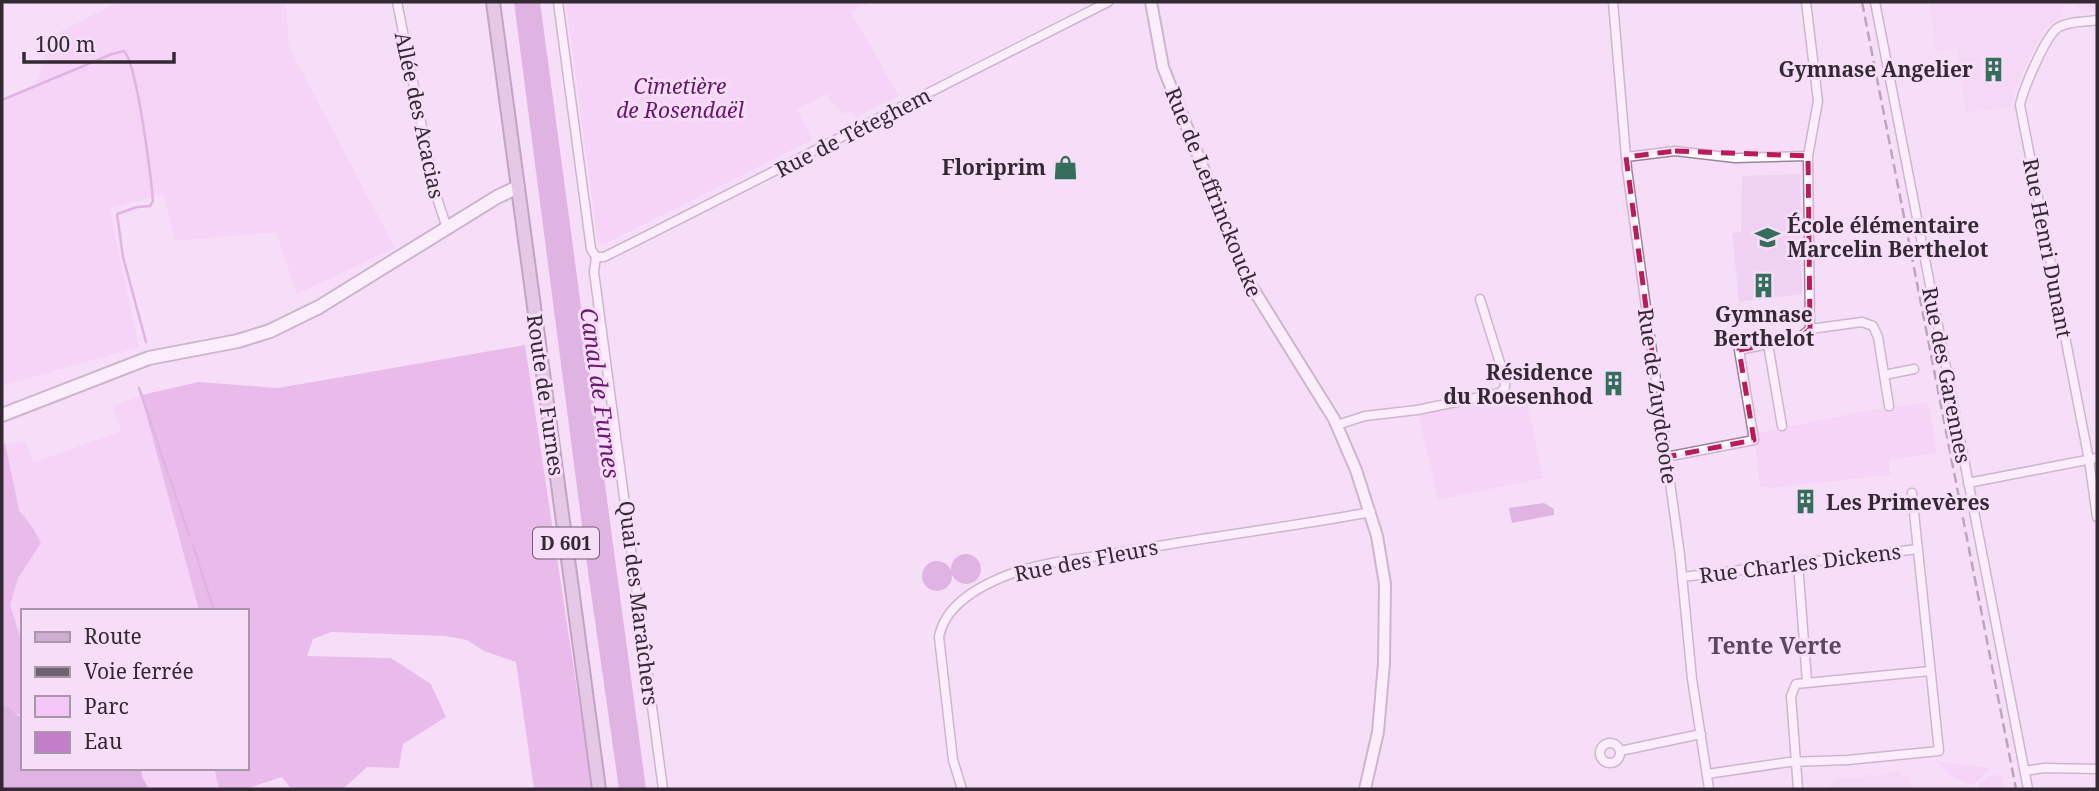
<svg xmlns="http://www.w3.org/2000/svg" width="2099" height="791" viewBox="0 0 2099 791" font-family="'Noto Serif',serif">
<rect width="100%" height="100%" fill="#f7def8"/>
<path fill="#efd1f1" d="M1929,2H2097V10L2081,12L2072,3L2064,5L2062,16L2043,29L2015,89L2011,107L1966,113L1957,48L1936,51Z
M1800,174L1802,294L1739,302L1732,233L1741,232L1742,176Z
M1900,771L1901,776L1910,775L1912,789H1828L1836,777L1857,778H1863V775L1873,774L1874,776Z"/>
<path fill="#f4c7f6" d="M119,2H286L289,47L395,248L297,294L276,232L175,241L163,194L110,209L139,347L2,386V99L36,85L50,37Z
M566,2H872L851,12L899,96L856,117L852,111L845,114L831,102L827,94L797,109L812,140L603,245L598,243Z
M1525,392L1543,478L1438,500L1417,407L1473,393L1500,396Z
M141,395L199,611H23V765L2,726V445L25,441L33,463L121,431L113,406Z
M1928,402L1937,453L1889,460L1890,475L1769,488L1760,486L1754,434L1860,412Z
M1936,761L1989,768L1988,772L1972,785L1950,776Z
M131,768H214L219,789H135Z
M2001,773L2005,789H1976L1979,783L1987,780V777Z"/>
<path fill="#d691db" d="M525,345L592,789H534L516,662L484,651L467,640L445,636L331,632L313,639L307,656L391,658L431,684L446,717L403,744L399,768L367,767L343,789H291L282,777L245,789H219L214,768H247V611H199L141,395L199,382L278,388Z
M5,443L19,510L33,528L41,543L18,578L10,605L23,646V714H16L9,707L2,706V445Z"/>
<path fill="#c27fc8" d="M514,2H540L646,789H619L588,572Z
M1544,503L1554,509V515L1512,523L1509,508Z
M951 569a15 15 0 1 1 30 0a15 15 0 1 1-30 0Z
M922 576a15 15 0 1 1 30 0a15 15 0 1 1-30 0Z
M2,706L9,707L18,716L23,715V768H141L142,777L149,789H2Z"/>
<g fill="none" stroke-linecap="round" stroke-linejoin="round">
<path stroke="#c27fc8" stroke-width="2.5" d="M2,100L112,54L124,51C137,63 151,177 153,201L150,206L137,207L117,214L123,257L146,342
M139,388L189,535
M193,545L214,611"/>
<defs>
<path id="minor" d="M397,2L435,192L447,228
M558,2L591,249L596,257L594,272L663,789
M1613,2L1627,169L1680,555L1692,679L1709,789
M1806,2L1818,101L1808,156L1810,329
M1875,2L2028,789
M2097,20C2086,22 2070,21 2059,27C2046,34 2023,90 2020,105L2089,460L2097,517
M1626,157L1675,151L1735,158L1808,156
M596,257H604L652,233L1108,2
M1884,375L1914,369
M1337,425L1365,416L1417,410L1500,393L1505,387V379L1480,299
M1782,426L1768,344L1798,339L1810,329L1862,322L1873,326L1878,337L1889,406
M1666,457L1754,440L1739,350L1768,344
M1968,483L2097,458
M1798,563L1807,682
M1682,577L1918,549
M1600 753a10 10 0 1 1 20 0a10 10 0 1 1-20 0Z
M1620,751L1701,734
M2025,771L2044,768L2097,769
M1707,774L1789,762L1848,760L1939,751L1912,493
M962,789L953,760L939,637C945,604 983,584 1013,573C1044,562 1079,559 1112,554C1198,538 1285,528 1371,512
M1798,789L1791,696L1796,684L1930,671"/>
<path id="tertiary" d="M1151,2L1163,67L1247,279L1334,419L1356,470L1377,536L1385,584L1384,663L1378,732L1365,789"/>
<path id="secondary" d="M2,415L149,358L238,341L270,331L319,307L497,197L518,187"/>
<path id="primary" d="M493,2L599,789"/>
</defs>
<use href="#minor" stroke="#9a849c" stroke-width="11"/>
<use href="#tertiary" stroke="#9a849c" stroke-width="14"/>
<use href="#secondary" stroke="#9a849c" stroke-width="16"/>
<use href="#primary" stroke="#825c84" stroke-width="16"/>
<use href="#minor" stroke="#fff" stroke-width="8"/>
<use href="#tertiary" stroke="#fff" stroke-width="10"/>
<use href="#secondary" stroke="#fff" stroke-width="12"/>
<use href="#primary" stroke="#cdadd0" stroke-width="12"/>
<path stroke="#716271" stroke-width="2.5" stroke-dasharray="10 5" stroke-linecap="butt" d="M1862,2L2016,789"/>
</g>
<path d="M0 0H2099V791H0ZM1675,151L1808,156L1810,329L1798,339L1739,350L1754,440L1666,457L1626,157Z" fill="#f7def8" fill-opacity=".55" fill-rule="evenodd"/>
<path fill="none" stroke="#c2185b" stroke-width="5" stroke-dasharray="14 9" stroke-linejoin="round" d="M1675,151L1808,156L1810,329L1798,339L1739,350L1754,440L1666,457L1626,157Z"/>
<defs>
<symbol id="building-bare" viewBox="-9 -9 18 18"><path d="M-4-6H4V6H1V3H-1V6H-4ZM-2.5-4.3h1.7v1.8h-1.7ZM.8-4.3h1.7v1.8H.8ZM-2.5-1h1.7V.8h-1.7ZM.8-1h1.7V.8H.8Z" fill="#336f5a" stroke="#f7def8" stroke-width="2.5" paint-order="stroke"/></symbol>
<symbol id="shop-bare" viewBox="-9 -9 18 18"><path d="M-5-2.5h2.3a2.7 3.5 0 0 1 5.4 0H5L5.5 6h-11ZM-1.5-2.5h3a1.5 2.3 0 0 0-3 0Z" fill="#336f5a" stroke="#f7def8" stroke-width="2.5" paint-order="stroke"/></symbol>
<symbol id="school-bare" viewBox="-9 -9 18 18"><path d="M0-5L7-2L0 1L-7-2ZM-4 1L0 2.5L4 1V4Q0 6-4 4Z" fill="#336f5a" stroke="#f7def8" stroke-width="2.5" paint-order="stroke"/></symbol>
</defs>
<g fill-rule="evenodd">
<use href="#building-bare" x="1976" y="52" width="35" height="35"/>
<use href="#shop-bare" x="1048" y="150" width="35" height="35"/>
<use href="#school-bare" x="1750" y="220" width="35" height="35"/>
<use href="#building-bare" x="1746" y="268" width="35" height="35"/>
<use href="#building-bare" x="1596" y="366" width="35" height="35"/>
<use href="#building-bare" x="1788" y="484" width="35" height="35"/>
</g>
<g text-anchor="middle" dominant-baseline="central" stroke-width="6" stroke-linejoin="round" paint-order="stroke">
<rect fill="#f7def8" stroke="#6e5f6e" stroke-width="2" x="533" y="527.5" width="66" height="31" rx="5"/>
<g font-size="19" font-weight="bold" fill="#332933">
<text x="566" y="543">D 601</text>
</g>
<g font-size="21" font-weight="bold" fill="#332933" stroke="#f7def8" text-anchor="end">
<text x="1973" y="69">Gymnase Angelier</text>
<text x="1046" y="167">Floriprim</text>
<text x="1787" y="225" text-anchor="start">École élémentaire<tspan x="1787" dy="24">Marcelin Berthelot</tspan></text>
<text x="1764" y="314" text-anchor="middle">Gymnase<tspan x="1764" dy="24">Berthelot</tspan></text>
<text x="1593" y="372">Résidence<tspan x="1593" dy="24">du Roesenhod</tspan></text>
<text x="1826" y="502" text-anchor="start">Les Primevères</text>
</g>
<g font-size="21" font-style="italic" fill="#681570" stroke="#f7def8">
<text x="680" y="86">Cimetière<tspan x="680" dy="24">de Rosendaël</tspan></text>
</g>
<g font-size="21" fill="#332933" stroke="#f7def8">
<text transform="translate(420 115) rotate(78)">Allée des Acacias</text>
<text transform="translate(853 132) rotate(-27)">Rue de Téteghem</text>
<text transform="translate(1214 192) rotate(68)">Rue de Leffrinckoucke</text>
<text transform="translate(2048 248) rotate(79)">Rue Henri Dunant</text>
<text transform="translate(1947 375) rotate(79)">Rue des Garennes</text>
<text transform="translate(546 395) rotate(82)">Route de Furnes</text>
<text transform="translate(1658 396) rotate(82)">Rue de Zuydcoote</text>
<text transform="translate(1086 560) rotate(-11)">Rue des Fleurs</text>
<text transform="translate(1800 563) rotate(-7)">Rue Charles Dickens</text>
<text transform="translate(639 603) rotate(83)">Quai des Maraîchers</text>
</g>
<g font-size="23" font-style="italic" fill="#6c1973" stroke="#f7def8">
<text transform="translate(601 393) rotate(82)">Canal de Furnes</text>
</g>
<g font-size="23" font-weight="bold" fill="#5c485e" stroke="#f7def8">
<text x="1775" y="645">Tente Verte</text>
</g>
</g>
<rect width="2099" height="791" fill="none" stroke="#332933" stroke-width="7"/>
<rect x="21" y="609" width="228" height="161" fill="#f7def8" stroke="#a996a9" stroke-width="2"/>
<rect x="35" y="632" width="35" height="10" fill="#cdadd0" stroke="#a996a9" stroke-width="2"/>
<text x="84" y="644" font-size="21" fill="#332933">Route</text>
<rect x="35" y="667" width="35" height="10" fill="#716271" stroke="#a996a9" stroke-width="2"/>
<text x="84" y="679" font-size="21" fill="#332933">Voie ferrée</text>
<rect x="35" y="696" width="35" height="21" fill="#f4c7f6" stroke="#a996a9" stroke-width="2"/>
<text x="84" y="714" font-size="21" fill="#332933">Parc</text>
<rect x="35" y="732" width="35" height="21" fill="#c27fc8" stroke="#a996a9" stroke-width="2"/>
<text x="84" y="749" font-size="21" fill="#332933">Eau</text>
<path d="M24 52v10h150v-10" fill="none" stroke="#332933" stroke-width="3.5"/>
<text x="35" y="52" font-size="21" fill="#332933" stroke="#f7def8" stroke-width="5" paint-order="stroke">100 m</text>
</svg>
